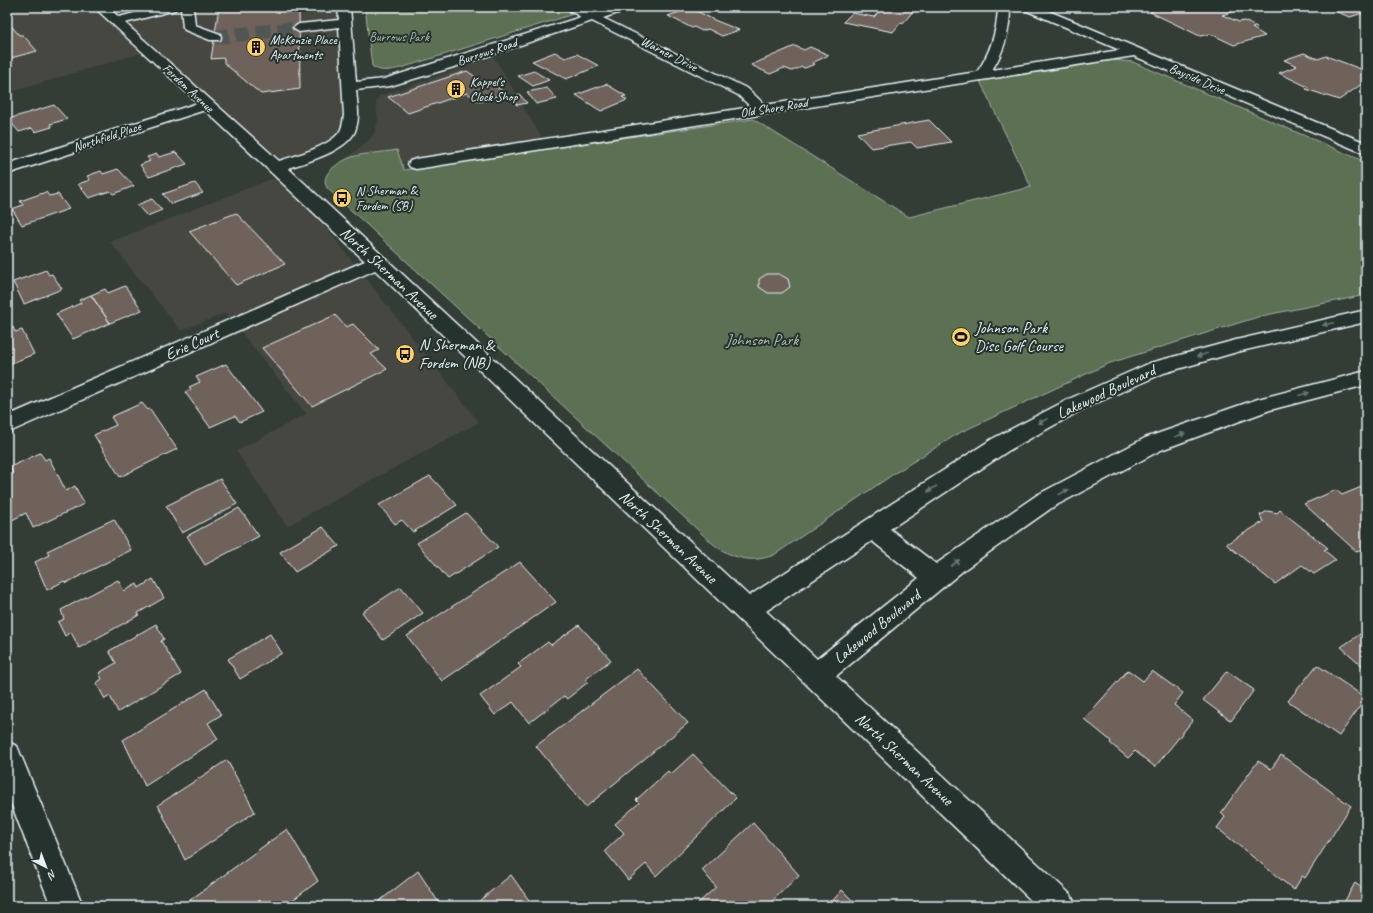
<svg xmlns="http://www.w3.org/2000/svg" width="1373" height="913" viewBox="0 0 1373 913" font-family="Caveat,sans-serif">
<rect width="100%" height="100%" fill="#343c36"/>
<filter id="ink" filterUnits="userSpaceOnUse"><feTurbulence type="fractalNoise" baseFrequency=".025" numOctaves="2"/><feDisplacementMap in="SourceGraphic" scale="8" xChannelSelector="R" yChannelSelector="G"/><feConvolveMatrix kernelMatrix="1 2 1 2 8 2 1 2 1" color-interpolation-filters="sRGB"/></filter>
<g filter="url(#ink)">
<path fill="#454741" d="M7,7H343L345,135L277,167L148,51L7,93Z
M494,57L542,138L401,163L396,150L347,158L368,141L374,133L378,121L376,102L379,96Z
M284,174L479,422L287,526L236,451L306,414L226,313L181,331L110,242Z"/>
<path fill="#5b6f52" stroke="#a2b0a5" d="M365,7H596L401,68C391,70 380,73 372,66Z
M1104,60H1114L1133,62L1366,162V295L1261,316L1110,363L959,433L895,473L774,555C750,564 731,558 712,543L328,189C318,176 336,164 347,159C359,153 382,153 397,150L404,170L753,119L909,217L1031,187L980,81Z"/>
<path fill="#6e625a" stroke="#e8f1f8" d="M219,7H299L300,89L261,94L224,63V58L211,59Z
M883,7L916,8L903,23L901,22L893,32L843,22L852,13L874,17Z
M1161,7H1227L1236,11L1222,15L1239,22L1244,21L1257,27L1252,28L1265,36L1234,45L1211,34L1200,36L1150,12Z
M1346,7H1357L1366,12L1350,17L1334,11Z
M691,8L714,20L739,30L722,36L708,29L702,31L694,27L692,28L668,16Z
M7,21L19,35H23L37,51L7,59Z
M795,46L804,50L810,47L829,55L812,63L815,64L805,68L802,67L792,71L784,68L770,74L751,65Z
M555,52L565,58L577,54L599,66L566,79L532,61Z
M1304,53L1318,59L1326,56L1366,71V81L1339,100L1306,89L1308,87L1279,73L1297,66L1284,60Z
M467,71L487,85L491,83L505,93L480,102L467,93L408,113L388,97Z
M534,71L549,80L533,86L518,76Z
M606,84L626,96L622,97L627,100L601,111L576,95Z
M547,88L557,99L536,104L527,92Z
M520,95L527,103L517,105L510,97Z
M54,105L67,119L50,124L52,127L35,132L32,128L19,132L8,119Z
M929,120L951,142L917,148L911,142L871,148L857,133Z
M176,152L187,164L149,177L140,165L150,161L147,157L157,154L159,157Z
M118,169L134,186L113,194L110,191L89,198L78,184L90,180L87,176L101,171L103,174Z
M195,183L203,193L171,204L163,194Z
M46,192L49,196L58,194L69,209L22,225L12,209L23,205L20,201Z
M152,199L162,210L147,216L137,205Z
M236,213L285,264L236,285L189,231Z
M46,270L49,275L52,274L62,289L24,304L13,282Z
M767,274H779L788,279L790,287L782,293H768L759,287V279Z
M125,286L142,310L110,323L91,295L105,289L108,293Z
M91,295L110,323L73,339L56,314L81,303L79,300Z
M335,315L346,327L353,324L379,350L371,354L387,369L312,406L262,348Z
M13,327L15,332L22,330L34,354L7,365V330Z
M226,364L262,412L240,422L235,416L210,427L185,392L191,389L189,387L200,382L196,377Z
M142,403L148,410L150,409L177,449L120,477L94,435L116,425L111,417Z
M40,453L45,460L49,458L66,491L75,486L84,504L33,528L26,513L12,520L7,510V477L13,474L10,467Z
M430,476L457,505L413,532L402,520L395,524L379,505Z
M220,479L237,504L182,533L166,506Z
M1364,486L1366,488V548L1357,552L1304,504L1336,490L1342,495Z
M239,508L259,536L205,565L187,536Z
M1280,510L1328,548L1324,550L1336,560L1314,574L1302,565L1275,584L1226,544L1263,522L1260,515L1268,511L1277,513Z
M466,513L498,547L448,579L417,543Z
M114,519L131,550L66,583L64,581L47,590L35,562L49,555L47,551Z
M323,527L339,546L295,572L280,552Z
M520,562L556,602L442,681L407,636Z
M153,579L164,598L138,613L139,615L79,648L71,632L65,636L58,622L64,619L61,610L118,580L124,591L137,584L139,588Z
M401,587L423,613L383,640L362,612Z
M156,624L164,639L161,641L181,674L118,712L110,696L105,699L96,683L102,679L99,673L116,663L109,651Z
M579,625L611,660L586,679L588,682L567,699L564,696L529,723L513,702L495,715L480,696L521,667L518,664L548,642L551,645Z
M1366,630V669L1341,647Z
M270,634L282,653L240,679L228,659Z
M1317,665L1366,698L1339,736L1288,701Z
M637,669L688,723L586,807L536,746Z
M1128,670L1143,681L1152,671L1183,693L1174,705L1193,720L1155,767L1135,751L1128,758L1110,743L1111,741L1084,719Z
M1227,671L1254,690L1231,721L1203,700Z
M206,689L221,715L208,723L218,739L145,786L123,740Z
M693,754L736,798L656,876L646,864L628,880L605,851L624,833L615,824L639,803L636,800L668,771L671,774Z
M1281,755L1351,806L1305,878L1302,876L1294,890L1217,828L1225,817L1221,813L1258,761L1271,769Z
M227,760L255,812L185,860L158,805Z
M753,823L799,875L767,906H695L716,887L702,870Z
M287,829L318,881L285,906H193L190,900Z
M418,871L441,906H373Z
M511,875L533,906H473Z
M1355,883L1366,891V906H1342Z
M842,890L858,906H828Z"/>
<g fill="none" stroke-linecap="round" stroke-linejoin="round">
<path stroke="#4f5753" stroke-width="14" stroke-dasharray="14 7" stroke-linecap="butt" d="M215,37L299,28"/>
<defs>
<path id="minor" d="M94,7H107L119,17L157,7H177L175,10L125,23L279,161C295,156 335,145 341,129C343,125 343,120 344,116L339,27L299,32L293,28L299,24L339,20L338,7H350L356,82L384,79L581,17L564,7H580L593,13L611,7H629L627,10L603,18L748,89L765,105L977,72C991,52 997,31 998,7H1010C1010,30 1005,50 992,70L1120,50L1025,10L1023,7H1039L1366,143V154L1361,152L1134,56L416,169L410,167L408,164L410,161L416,159L751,107L738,95L592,21L464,64L390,86L356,90C357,103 360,116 356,128C351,150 307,162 288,168L749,596L992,439L1071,398L1150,363L1236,340L1366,310V322L1237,352L1164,373L1085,408L1008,451L890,529L936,564L1037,495L1145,438L1258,399L1366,371V385L1270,410L1161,450L1053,507L965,569L836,676L1071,895L1076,906H1037L375,270L7,433V416L365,261L205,110L7,174V164L198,103ZM872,541L919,578L817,659L766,611Z
M181,7H193L195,25L220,34L221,37L220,40H210L185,30L183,27Z
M7,742L17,746L83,906H51L7,793Z"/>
</defs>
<use href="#minor" stroke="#e8f1f8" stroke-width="3"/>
<use href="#minor" fill="#26332d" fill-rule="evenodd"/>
</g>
<defs><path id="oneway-solid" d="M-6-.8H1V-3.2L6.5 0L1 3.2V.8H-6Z"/></defs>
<g fill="#6a7674">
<use href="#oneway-solid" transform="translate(1328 324) rotate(167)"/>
<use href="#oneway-solid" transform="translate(1202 355) rotate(164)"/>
<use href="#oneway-solid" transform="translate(1304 394) rotate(-15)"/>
<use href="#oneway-solid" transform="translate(1043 421) rotate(152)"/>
<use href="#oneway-solid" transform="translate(1180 435) rotate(-20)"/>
<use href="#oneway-solid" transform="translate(932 489) rotate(147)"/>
<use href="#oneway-solid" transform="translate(1064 492) rotate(-28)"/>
<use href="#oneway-solid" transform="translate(955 563) rotate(-38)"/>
</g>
</g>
<defs>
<symbol id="building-disc" viewBox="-11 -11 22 22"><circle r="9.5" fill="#ffd166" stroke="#26332d"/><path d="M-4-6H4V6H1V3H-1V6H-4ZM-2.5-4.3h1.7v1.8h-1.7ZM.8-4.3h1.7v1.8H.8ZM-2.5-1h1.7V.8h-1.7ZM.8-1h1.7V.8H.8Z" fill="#111"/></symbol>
<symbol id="bus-disc" viewBox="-11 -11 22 22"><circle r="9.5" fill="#ffd166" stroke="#26332d"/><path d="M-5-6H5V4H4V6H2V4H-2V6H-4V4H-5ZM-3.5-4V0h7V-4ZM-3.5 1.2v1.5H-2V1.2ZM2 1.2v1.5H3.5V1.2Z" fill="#111"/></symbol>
<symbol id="stadium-disc" viewBox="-11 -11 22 22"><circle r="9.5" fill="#ffd166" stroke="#26332d"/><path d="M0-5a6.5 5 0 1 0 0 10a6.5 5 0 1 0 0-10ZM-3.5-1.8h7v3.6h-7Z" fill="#111"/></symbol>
</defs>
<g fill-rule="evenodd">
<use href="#building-disc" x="245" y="36" width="22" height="22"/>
<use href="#building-disc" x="445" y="78" width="22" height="22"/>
<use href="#bus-disc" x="331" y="187" width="22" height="22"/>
<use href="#stadium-disc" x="950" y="326" width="22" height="22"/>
<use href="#bus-disc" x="394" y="343" width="22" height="22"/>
</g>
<g text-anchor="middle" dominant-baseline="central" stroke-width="4" stroke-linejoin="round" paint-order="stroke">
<g font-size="13" fill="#b0bdb6" stroke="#26332d">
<text x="399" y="37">Burrows Park</text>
</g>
<g font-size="13" fill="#e8f1f8" stroke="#26332d" text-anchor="start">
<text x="270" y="40">McKenzie Place<tspan x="270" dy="15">Apartments</tspan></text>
<text x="470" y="82">Kappel's<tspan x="470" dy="15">Clock Shop</tspan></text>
<text x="356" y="191">N Sherman &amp;<tspan x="356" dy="15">Fordem (SB)</tspan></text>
</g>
<g font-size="13" fill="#e8f1f8" stroke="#26332d">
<text transform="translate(487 52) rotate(-18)">Burrows Road</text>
<text transform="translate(669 54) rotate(27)">Warner Drive</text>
<text transform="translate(1197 79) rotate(23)">Bayside Drive</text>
<text transform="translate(188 88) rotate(43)">Fordem Avenue</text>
<text transform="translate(774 108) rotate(-9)">Old Shore Road</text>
<text transform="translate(107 137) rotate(-18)">Northfield Place</text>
</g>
<g font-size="16" fill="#e8f1f8" stroke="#26332d">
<text transform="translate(389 273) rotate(43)">North Sherman Avenue</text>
<text transform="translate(192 344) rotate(-24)">Erie Court</text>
<text transform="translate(1106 392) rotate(-25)">Lakewood Boulevard</text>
<text transform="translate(668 537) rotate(43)">North Sherman Avenue</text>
<text transform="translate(877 627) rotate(-39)">Lakewood Boulevard</text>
<text transform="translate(904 759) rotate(43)">North Sherman Avenue</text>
</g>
<g font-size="16" fill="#e8f1f8" stroke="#26332d" text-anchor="start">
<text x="975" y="328">Johnson Park<tspan x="975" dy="18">Disc Golf Course</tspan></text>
<text x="419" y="345">N Sherman &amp;<tspan x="419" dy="18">Fordem (NB)</tspan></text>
</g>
<g font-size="16" fill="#b0bdb6" stroke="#26332d">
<text x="762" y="340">Johnson Park</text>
</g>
</g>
<rect width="1373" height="913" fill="none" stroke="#26332d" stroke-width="24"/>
<rect x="12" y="12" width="1349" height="889" fill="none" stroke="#e8f1f8" stroke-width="1.5" filter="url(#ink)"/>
<g transform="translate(46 867) rotate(138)" stroke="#26332d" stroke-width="3" paint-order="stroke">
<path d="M0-3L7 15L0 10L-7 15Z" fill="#e8f1f8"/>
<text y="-6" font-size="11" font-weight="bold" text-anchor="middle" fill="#e8f1f8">N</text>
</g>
</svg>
